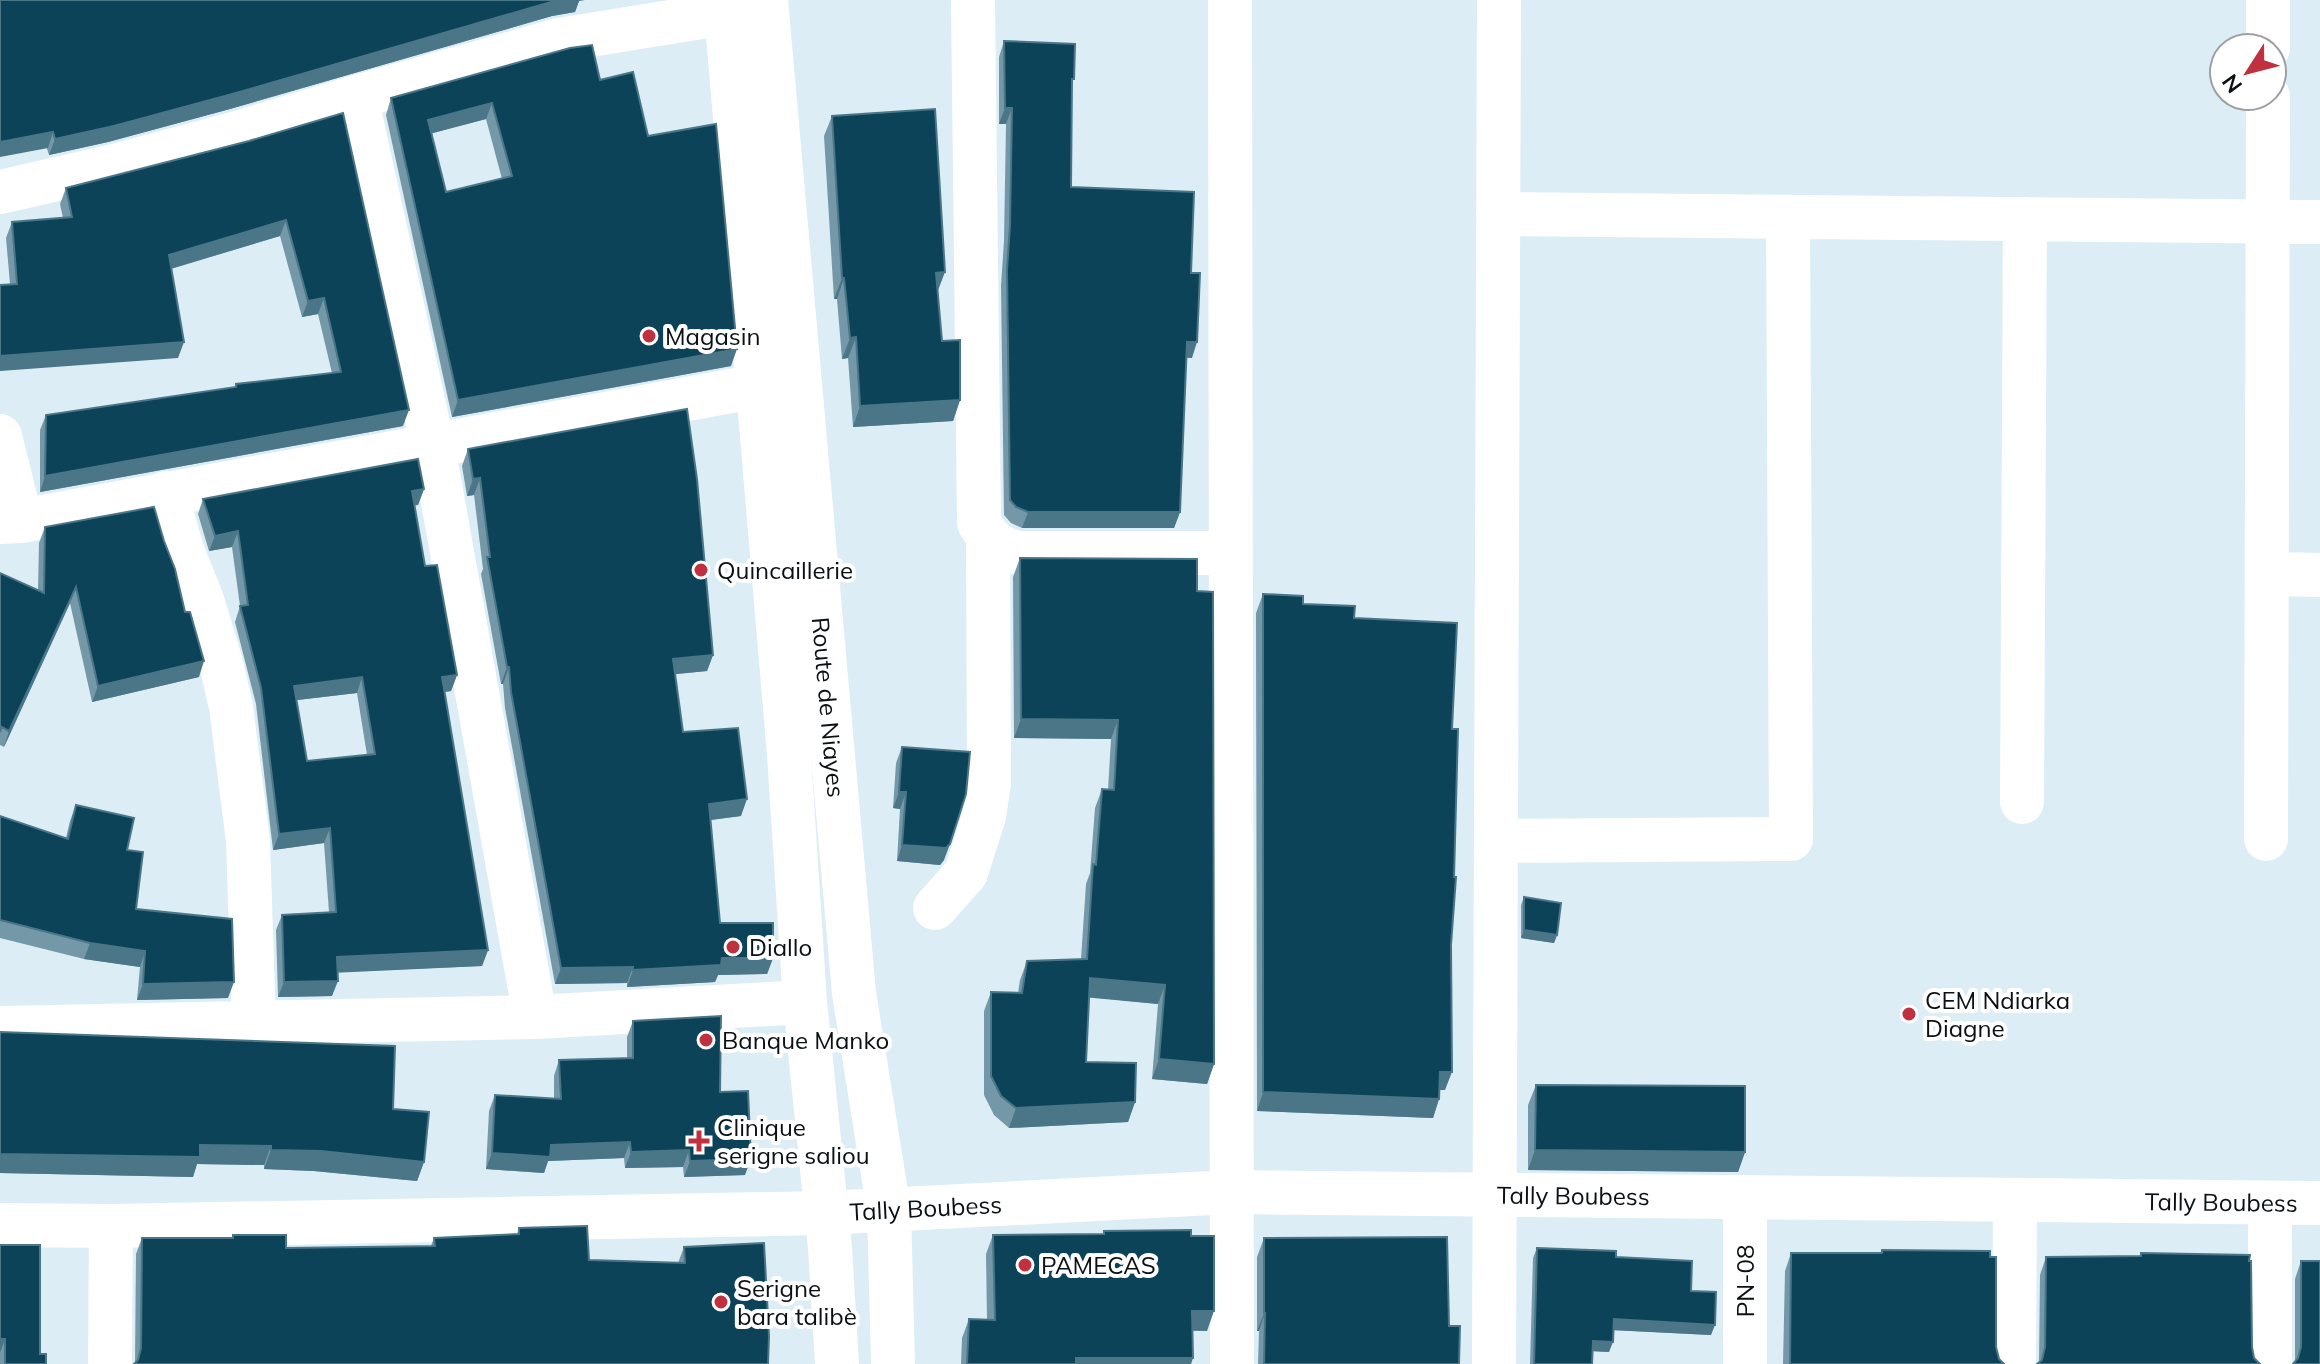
<svg xmlns="http://www.w3.org/2000/svg" width="2320" height="1364" viewBox="0 0 2320 1364" font-family="Mulish,sans-serif">
<rect width="100%" height="100%" fill="#dcedf6"/>
<g fill="none" stroke-linecap="round" stroke-linejoin="round">
<path stroke="#fff" stroke-width="44" d="M973,0L979,523C990,541 998,548 1019,553H1230
M1230,0L1232,1364
M2268,48V0
M356,97L433,446L535,1017
M0,192L114,166L237,133L356,97L559,40L726,13
M1498,214L2320,222
M0,436L21,521
M166,493L182,550L202,600L221,663L231,707L248,841L254,1024
M0,522L21,521L758,386
M2267,574L2320,575
M2022,802L2025,219
M2266,839L2268,96
M1496,841L1791,839L1788,217
M935,908L966,873L984,816L989,783L988,539
M0,1028L535,1017L805,1002
M110,1364L111,1226
M1494,1364L1499,0
M1745,1364V1197
M2014,1364L2015,1200
M2270,1364V1203"/>
<g stroke="#fff" stroke-width="44">
<path d="M725,0L789,755L805,1002L830,1248L837,1364"/>
<path id="s1" d="M766,0L854,993L889,1211L893,1364"/>
<path id="s2" d="M0,1225L111,1226L826,1213L1231,1192L2320,1203"/>
</g>
</g>
<path fill="#7498a8" fill-rule="evenodd" d="M0,0L579,1L575,12L552,16L230,109L108,142L49,155Z
M1004,41L1072,83L1071,187L1191,273L1192,358H1186L1180,512L1174,528H1022L1011,523L1004,515L1001,286L1004,241L1006,124H999V57Z
M600,80L648,136L731,366L452,417L386,115L391,98ZM486,119L502,179L446,192L432,133Z
M832,116L938,292L942,341L960,400L953,421L853,427L848,358L842,359L837,299H834L824,136Z
M249,141L403,426L40,492V430L46,415L235,387L236,384L332,373L318,314L302,317L280,236L171,269L178,358L10,284L6,238L12,222L63,218L60,204L66,188Z
M468,449L713,655L707,671L675,674L683,732L741,816L710,820L720,923L773,958L767,974L718,975L715,982L627,987V983L555,984L505,708L503,684H501L481,574L483,569L474,495L467,496L462,466Z
M424,489L418,505H414L425,566L457,675L451,691L445,692L488,950L482,966L337,972L332,996L278,997L276,930L282,915L329,912L324,843L273,850L256,704L235,622L240,606L232,547L209,551L198,514L203,499ZM357,693L367,755L307,761L297,700Z
M45,527L199,677L92,702L70,603L4,747L0,745V573L38,590L39,543Z
M1020,558L1197,591L1214,1064L1207,1084L1152,1079L1158,1004L1089,997L1086,1062L1135,1102L1128,1122L1009,1128L994,1115L984,1095V1011L991,992L1018,993L1020,980L1027,961L1081,959L1086,884L1090,873L1095,808L1102,789L1108,790L1111,739L1014,738L1013,577Z
M1263,594L1354,618L1452,729L1451,945L1445,1090H1440L1439,1099L1433,1118L1257,1111L1256,613Z
M902,747L944,860L940,865L897,861L900,809L893,808L896,763Z
M76,805L127,850L136,909L228,998L137,1000L140,967L84,959L0,938V816L66,838L70,821Z
M1524,897L1557,935L1554,943L1521,938V905Z
M633,1021L720,1092L745,1175L684,1177L683,1167L625,1168L624,1158L548,1161L544,1173L486,1169L489,1111L495,1095L554,1099V1076L559,1060L627,1058V1037Z
M1536,1085L1745,1152L1738,1172L1528,1170V1105Z
M393,1109L424,1162L417,1181L314,1171L264,1169V1165L197,1164L193,1177L0,1173Z
M519,1228L589,1260L678,1263L684,1247L769,1336L135,1363L136,1254L142,1238H232L233,1235L286,1248L431,1246L434,1238L517,1234Z
M1104,1231L1191,1236L1207,1331H1193L1191,1364H961L962,1338L969,1319L987,1320L986,1254L993,1235L1103,1234Z
M1264,1238L1449,1326L1459,1364H1258L1259,1331H1257V1257Z
M0,1245L40,1354L46,1364H0Z
M1537,1248L1616,1257L1691,1291L1711,1335L1613,1330L1609,1352L1592,1351V1364H1530L1533,1258Z
M1882,1250L1996,1347L1999,1359L2004,1364H1783L1785,1271L1791,1253H1881Z
M2141,1253L2252,1347L2254,1358L2039,1362L2040,1275L2046,1257L2140,1256Z
M2301,1261L2320,1364L2295,1362V1279Z"/>
<path fill="#4a7688" d="M558,0H585L579,1L575,12L552,16L230,109L108,142L49,155L55,139Z
M492,103L486,119L422,136L428,120Z
M1005,108H1012L1006,124H999Z
M53,132L48,148L0,157V142Z
M286,220L280,236L163,271L169,255Z
M945,272L937,293L936,273Z
M842,278H844L837,299H834Z
M324,298L318,314L302,317L308,301Z
M856,337L848,358L842,359L850,338Z
M184,342L178,358L0,371V356Z
M1187,342H1197L1192,358L1181,357Z
M737,349L731,366L452,417L458,400Z
M960,400L953,421L853,427L860,406Z
M409,410L403,426L40,492L45,476Z
M480,478L474,495L467,496L473,479Z
M424,489L418,505L406,507L412,491Z
M1028,512H1180L1174,528H1022Z
M238,531L232,547L209,551L215,536Z
M76,587L70,603L4,747L9,731Z
M713,655L707,671L667,675L673,659Z
M204,661L199,677L92,702L98,686Z
M507,667H509L503,684H501Z
M457,675L451,691L436,693L442,677Z
M362,677L357,693L289,701L294,686Z
M1021,719L1118,720L1111,739L1014,738Z
M899,792H906L900,809L893,808Z
M747,799L741,816L703,821L709,804Z
M330,828L324,843L273,850L279,834Z
M950,844L944,860L940,865L897,861L902,845Z
M1524,930L1557,935L1554,943L1521,938Z
M90,943L145,951L140,967L84,959Z
M488,950L482,966L331,973L337,957Z
M722,958H773L767,974L718,975L715,982L627,987L633,970Z
M633,967L627,983L555,984L561,968Z
M1090,978L1165,985L1158,1004L1083,997Z
M338,981L332,996L278,997L284,982Z
M234,982L228,998L137,1000L143,984Z
M1159,1059L1214,1064L1207,1084L1152,1079Z
M1440,1072H1452L1445,1090H1434Z
M1263,1092L1439,1099L1433,1118L1257,1111Z
M1135,1102L1128,1122L1009,1128L1016,1108Z
M630,1142L624,1158L548,1161L544,1173L486,1169L492,1153L551,1145Z
M200,1145L271,1146L264,1165L197,1164L193,1177L0,1173V1154Z
M271,1150L321,1151L424,1162L417,1181L314,1171L264,1169Z
M689,1150L683,1167L625,1168L631,1152Z
M1535,1150L1745,1152L1738,1172L1528,1170Z
M751,1159L745,1175L684,1177L690,1161Z
M1192,1311H1214L1207,1331L1185,1330Z
M1264,1313H1265L1259,1331H1257Z
M1614,1319L1715,1325L1711,1335L1610,1330Z
M0,1339H5L0,1353Z
M1593,1341L1613,1342L1609,1352L1589,1351Z
M1076,1358H1193L1191,1364H1074Z"/>
<path fill="#0c4359" stroke="#4a7688" stroke-width="2" fill-rule="evenodd" d="M0,0H558L236,93L114,126L55,139L53,132L0,142Z
M1004,41L1075,44L1074,79H1072L1071,187L1194,192L1191,273H1200L1197,342H1187L1180,512H1028L1016,507L1010,500L1007,270L1010,225L1012,108H1005Z
M592,45L600,80L633,72L648,136L716,124L737,349L458,400L391,98L570,48ZM492,103L512,176L446,192L428,120Z
M935,109L945,272L936,273L942,341L960,340V400L860,406L856,337L850,338L844,278H842L832,116Z
M343,113L409,410L45,476L46,415L236,387V384L341,372L324,298L308,301L286,220L169,255L184,342L0,356V285L17,284L12,222L72,217L66,188L249,141Z
M687,409L697,479L713,655L673,659L683,732L738,728L747,799L709,804L720,923H773V958H722L721,965L633,970V967L561,968L511,692L509,667H507L487,557H490L480,478L473,479L468,449Z
M418,459L424,489L412,491L425,566L437,565L457,675L442,677L488,950L337,957L338,981L284,982L282,915L336,912L330,828L279,834L261,688L240,606L248,605L238,531L215,536L203,499ZM362,677L375,754L307,761L294,686Z
M154,507L164,541L175,569L185,612H190L204,661L98,686L76,587L9,731L2,727L0,732V573L44,593L45,527Z
M1020,558L1197,559V591L1213,592L1214,1064L1159,1059L1165,985L1090,978L1086,1062L1136,1063L1135,1102L1016,1108L1001,1096L991,1076V992L1022,993L1027,961L1087,959L1093,864L1096,865L1102,789L1114,790L1118,720L1021,719Z
M1263,594L1303,596V604L1355,606L1354,618L1457,623L1452,729H1458L1454,877H1456L1451,945L1452,1072H1440L1439,1099L1263,1092Z
M902,747L970,752L966,794L950,844L946,848L902,845L906,792H899Z
M76,805L134,818L127,850L143,852L136,909L232,919L234,982L143,984L145,951L90,943L0,920V816L68,839Z
M1524,897L1561,903L1557,935L1524,930Z
M721,1016L720,1092L748,1091L751,1159L690,1161L689,1150L631,1152L630,1142L551,1145L550,1157L492,1153L495,1095L561,1099L559,1060L633,1058V1021Z
M0,1032L395,1046L393,1109L429,1112L424,1162L321,1151L271,1150V1146L200,1145V1157L0,1154Z
M1536,1085L1745,1086V1152L1535,1150Z
M587,1226L589,1260L685,1263L684,1247L764,1243L769,1336L768,1364H134L138,1360L141,1348L142,1238H233V1235H286V1248L435,1246L434,1238L519,1234V1228Z
M1191,1230V1236H1214V1311H1192L1193,1358H1076V1364H967L969,1319L995,1320L993,1235L1104,1234V1231Z
M1447,1237L1449,1326H1460L1459,1364H1264L1265,1313H1264V1238Z
M0,1245H40V1354H46V1364H5V1339H0Z
M1537,1248L1616,1251V1257L1692,1261L1691,1291L1716,1292L1715,1325L1614,1319L1613,1342L1593,1341L1592,1364H1534Z
M1882,1250L1990,1251V1257H1996V1347L1999,1359L2004,1364H1790L1791,1253H1882Z
M2141,1253L2250,1255L2249,1261H2251L2252,1347L2254,1358L2260,1364H2037L2042,1360L2045,1347L2046,1257L2141,1256Z
M2301,1261H2320V1364H2293L2298,1358L2301,1347Z"/>
<g fill="#c1303f" stroke="#fff" stroke-width="3">
<circle cx="649" cy="336" r="8"/>
<circle cx="701" cy="570" r="8"/>
<circle cx="733" cy="947" r="8"/>
<circle cx="1909" cy="1014" r="8"/>
<circle cx="706" cy="1040" r="8"/>
<path d="M695 1129h8v8h8v8h-8v8h-8v-8h-8v-8h8z"/>
<circle cx="1025" cy="1265" r="8"/>
<circle cx="721" cy="1302" r="8"/>
</g>
<g text-anchor="middle" dominant-baseline="central" stroke-width="8" stroke-linejoin="round" paint-order="stroke">
<g font-size="24" fill="#0a1013" stroke="#fff" text-anchor="start">
<text x="665" y="336">Magasin</text>
<text x="717" y="570">Quincaillerie</text>
<text x="749" y="947">Diallo</text>
<text x="1925" y="1000">CEM Ndiarka<tspan x="1925" dy="28">Diagne</tspan></text>
<text x="722" y="1040">Banque Manko</text>
<text x="717" y="1127">Clinique<tspan x="717" dy="28">serigne saliou</tspan></text>
<text x="1041" y="1265">PAMECAS</text>
<text x="737" y="1288">Serigne<tspan x="737" dy="28">bara talibè</tspan></text>
</g>
<g font-size="24" fill="#0a1013" stroke="#fff">
<text stroke="none"><textPath href="#s1" startOffset="710">Route de Niayes</textPath></text>
<text stroke="none"><textPath href="#s2" startOffset="1574">Tally Boubess</textPath></text>
<text stroke="none"><textPath href="#s2" startOffset="2222">Tally Boubess</textPath></text>
<text stroke="none"><textPath href="#s2" startOffset="926">Tally Boubess</textPath></text>
<text transform="translate(1745 1281) rotate(-90)">PN-08</text>
</g>
</g>
<g transform="translate(2248 72) rotate(234)"><circle r="38" fill="#ffffff" stroke="#9d9fa1" stroke-width="2"/>
<path d="M0-6L14 30L0 20L-14 30Z" fill="#c1303f"/>
<text y="-12" font-size="22" font-weight="bold" text-anchor="middle" fill="#0a1013">N</text>
</g>
</svg>
